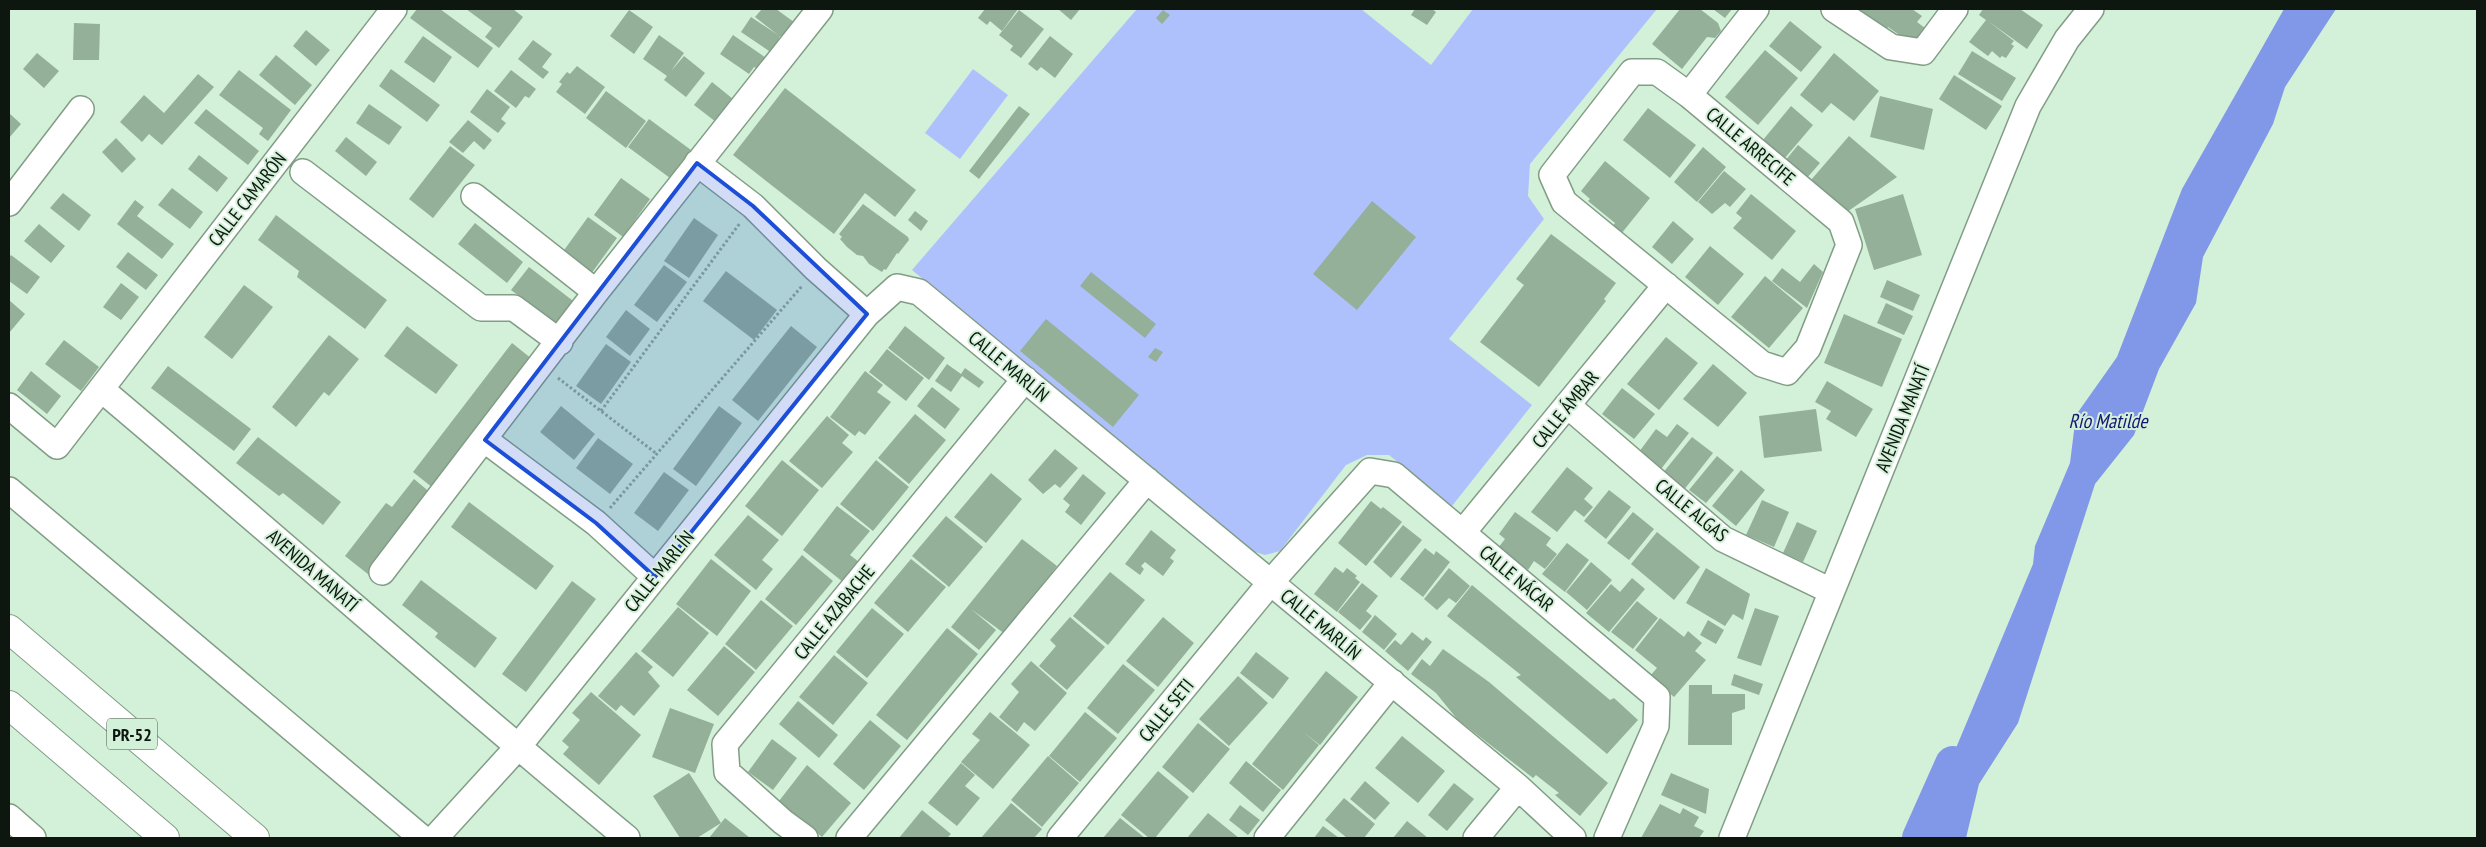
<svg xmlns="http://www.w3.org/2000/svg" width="2486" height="847" viewBox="0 0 2486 847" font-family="'PT Sans Narrow',sans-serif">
<rect width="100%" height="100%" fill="#d3f0d8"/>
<path fill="#afc1fc" d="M1137,9H1361L1431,65L1473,9H1657L1530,164L1528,196L1544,219L1449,339L1532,405L1452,506L1389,455H1367L1346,465L1280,551L1265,555L1252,551L912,270Z
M973,69L1008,95L960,159L925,133Z"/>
<path fill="#8197e8" d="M2284,9H2336L2285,87L2273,124L2203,257L2196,303L2159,369L2134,435L2095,484L2018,723L1979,784L1966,838H1923L1956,748L2033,564L2035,546L2070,463L2076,415L2117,357L2182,189Z"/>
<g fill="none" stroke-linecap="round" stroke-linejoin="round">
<path stroke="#8197e8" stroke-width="36" d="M1920,838L1953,764"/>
</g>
<path fill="#94b098" d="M417,9H440L493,48L478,68L410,18Z
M466,9H513L523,17L499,48L485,37L492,28Z
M762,9H776L798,25L783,38L780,36L772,53L741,32L751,17L778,35L755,17Z
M985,9H1018L1002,31L990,21L987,25L978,18Z
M1058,9H1080L1071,20Z
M1415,9H1432L1436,12L1427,25L1411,15Z
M1680,9H1700L1718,23L1721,31L1715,38L1707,37L1682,69L1652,44Z
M1713,9H1732L1725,18Z
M1855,9H1912L1922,16L1917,22L1925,28L1914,45L1888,27L1886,30Z
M1983,9H2020L2043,25L2027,49L1988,21L2014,41L2011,44L2014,46L2006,58L2002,56L2000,58L1992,51L1988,56L1969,42L1986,20L1979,15Z
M629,10L653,27L634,54L610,36Z
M1019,10L1044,29L1021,58L1010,50L1013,46L999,35Z
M1163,10L1170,15L1162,24L1156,18Z
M1790,21L1822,47L1801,72L1769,46Z
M74,23L100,24L99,60H73Z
M306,30L330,50L316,66L293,46Z
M659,35L684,53L671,71L684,56L705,73L686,97L664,80L667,76L643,59Z
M733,35L766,58L758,69L754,67L749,74L720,54Z
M423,36L452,57L434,83L404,62Z
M1050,36L1073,54L1055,78L1041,67L1037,71L1028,64Z
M533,40L552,54L542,67L549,72L543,79L518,59Z
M1765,50L1798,78L1758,125L1725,97Z
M1972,51L2016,78L2002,101L1958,74Z
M37,53L59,71L44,88L23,69Z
M1834,53L1879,91L1854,121L1831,103L1822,113L1800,95Z
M276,55L312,85L295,105L259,75Z
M577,66L605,87L585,114L556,92L562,84L559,82L567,72L570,74Z
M391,69L440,105L427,122L379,86Z
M239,70L291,110L268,141L259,134L263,128L219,95Z
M511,70L536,89L529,98L525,96L516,108L494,91Z
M198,74L214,87L162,145L149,134L142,142L120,122L144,95L164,113Z
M1954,75L2002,106L1986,130L1939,99Z
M712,82L733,99L716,122L694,105Z
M785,88L916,190L895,217L865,193L834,234L733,155Z
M487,89L510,107L501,119L506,123L498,133L470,112Z
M606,91L646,121L626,148L586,118Z
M1880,96L1933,109L1924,150L1870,137Z
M369,104L402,127L389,145L356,123Z
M1019,106L1030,114L979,179L969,171Z
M1791,106L1813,125L1784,159L1763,140Z
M1648,108L1696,145L1670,178L1623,140Z
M206,109L259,151L248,165L194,123Z
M9,113L21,124L9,138Z
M649,119L691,150L670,178L628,147Z
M468,120L492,140L484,150L474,141L463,153L449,142Z
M1849,136L1897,177L1847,212L1811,180Z
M346,137L377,162L366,176L335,151Z
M116,138L136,159L122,173L102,152Z
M1798,145L1820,163L1806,179L1785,161Z
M450,146L475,165L433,218L409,199Z
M1703,147L1726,167L1697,202L1674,182Z
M199,155L228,178L217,192L188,169Z
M1605,161L1650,198L1621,234L1612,227L1615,223L1588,201L1590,199L1581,191Z
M1724,171L1746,189L1730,207L1725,203L1712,214L1698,202Z
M621,178L650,199L623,237L594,215Z
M172,188L203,212L190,229L158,205Z
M63,193L91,215L79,231L50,208Z
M1751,194L1796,231L1772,260L1733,228L1742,218L1736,213Z
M1903,194L1922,255L1874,270L1855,209Z
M135,200L144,207L137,216L174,244L162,259L117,224Z
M1372,201L1416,237L1357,310L1313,274Z
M863,204L908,237L909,240L898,254L897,253L886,270L884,269L882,272L869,264L863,256L857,255L847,247L840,239L842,237L839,234Z
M915,211L928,221L921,231L908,220Z
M276,215L387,300L365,329L297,277L299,271L258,240Z
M588,217L617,238L591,274L562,253Z
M694,218L718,235L689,278L664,261Z
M1673,221L1694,239L1672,264L1652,247Z
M475,223L523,262L507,283L458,244Z
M39,224L65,246L51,263L24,241Z
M1551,234L1616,283L1604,299L1606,301L1539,387L1480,342L1524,285L1516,279Z
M1710,246L1744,274L1718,305L1685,277Z
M128,252L158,275L146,290L116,267Z
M11,255L40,277L27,294L9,281V258Z
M1814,264L1823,272L1807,308L1772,281L1782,268L1800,282Z
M664,265L687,282L657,322L634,305Z
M529,267L581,307L563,330L511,290Z
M726,271L777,310L754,340L703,301Z
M1091,272L1156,324L1145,338L1080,286Z
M1765,276L1803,308L1769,348L1731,317Z
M1887,280L1920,295L1913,311L1880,297Z
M121,283L139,297L121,320L103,307Z
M244,285L273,307L232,359L204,337Z
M9,300L25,314L9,333Z
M1886,303L1913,316L1904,335L1877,323Z
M626,310L650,329L630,356L606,337Z
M1844,314L1902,339L1882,387L1824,363Z
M1046,319L1139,395L1113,427L1020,351Z
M407,326L458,365L436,394L384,356Z
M791,326L817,347L758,421L732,400Z
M905,326L945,358L929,380L888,348Z
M329,335L359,359L329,396L324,392L296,427L272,407Z
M1666,337L1698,363L1659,410L1627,384Z
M64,340L99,367L81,391L45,364Z
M512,343L537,363L438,492L413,472Z
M606,344L631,362L601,404L576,386Z
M1155,348L1163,352L1156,362L1148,357Z
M887,349L924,378L906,401L869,372Z
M947,364L961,374L965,368L984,382L979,388L962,376L951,392L935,381Z
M1713,364L1747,393L1718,427L1683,399Z
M168,366L251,429L234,451L151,388Z
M31,371L61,396L47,414L17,390Z
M865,371L883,385L877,392L891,402L865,435L859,431L855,436L830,417Z
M1827,381L1873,409L1856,437L1826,419L1831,411L1815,402Z
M932,387L960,409L945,429L917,406Z
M1622,388L1655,414L1634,439L1602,414Z
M561,406L595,434L574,460L540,432Z
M719,406L742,423L696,486L673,469Z
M1816,409L1822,451L1764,458L1759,416Z
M915,414L946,440L909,484L878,458Z
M827,416L849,435L842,443L853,452L822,488L789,461Z
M1677,424L1689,433L1661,469L1639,452L1656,429L1667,437Z
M258,437L341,502L323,525L283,493L279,496L236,463Z
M1692,437L1713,453L1683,491L1662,474Z
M598,438L633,464L610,494L576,468Z
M1055,449L1078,468L1060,488L1055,484L1043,494L1028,480Z
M1717,456L1734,470L1706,503L1689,490Z
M782,460L819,490L782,536L745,506Z
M876,460L909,487L873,531L840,504Z
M1567,467L1593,488L1584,499L1593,507L1584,517L1575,510L1557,532L1531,512Z
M1741,470L1765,490L1736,526L1712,506Z
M664,472L689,490L658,531L634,513Z
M991,473L1022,499L986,543L954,517Z
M1083,474L1106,493L1081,525L1065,512L1070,505L1063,499Z
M414,479L432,494L369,575L345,556L386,503L392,507Z
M1609,490L1631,507L1606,539L1584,521Z
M1762,500L1789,512L1774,547L1746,535Z
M1371,501L1381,509L1383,507L1402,522L1366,566L1338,543Z
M469,502L554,566L536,590L451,527Z
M837,506L870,531L850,555L859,562L843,582L803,550Z
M1515,512L1551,538L1546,545L1557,554L1545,569L1534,561L1528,570L1498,548L1505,539L1499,534Z
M1633,512L1654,529L1629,560L1607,543Z
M748,515L779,540L762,560L773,569L756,590L714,555Z
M946,516L983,547L949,587L912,556Z
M1797,522L1817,531L1803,562L1783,553Z
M1403,525L1422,540L1391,578L1373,562Z
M1151,530L1176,550L1170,558L1174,561L1163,576L1145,562L1141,566L1144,569L1140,575L1125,564Z
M1657,532L1700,567L1674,600L1631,564Z
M1022,539L1057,566L1005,634L971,609L996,630L979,650L951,627Z
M1567,543L1589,560L1565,592L1542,574Z
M1425,548L1434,555L1436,551L1450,562L1423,597L1400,579Z
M802,555L833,581L796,625L765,599Z
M711,559L751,591L717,636L676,604Z
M911,559L946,587L908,632L874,603Z
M1591,562L1612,580L1587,610L1566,592Z
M1335,567L1343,573L1347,568L1357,576L1355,578L1360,582L1337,612L1314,594Z
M1449,568L1470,586L1456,603L1449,598L1437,610L1424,599Z
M1706,568L1750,594L1743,620L1733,614L1725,626L1686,603Z
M1110,572L1145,600L1108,645L1073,616Z
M1632,578L1645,589L1609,632L1586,613L1611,584L1620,592Z
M421,580L497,638L475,668L435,637L438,633L402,605Z
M572,581L596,599L526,692L502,674Z
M1362,583L1378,596L1366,611L1372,616L1360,630L1338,612Z
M1472,585L1610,700L1614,698L1638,720L1607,754L1516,677L1521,675L1447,616Z
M761,600L793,626L756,670L725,644Z
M1637,601L1658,618L1633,649L1611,632Z
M678,607L709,633L673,677L641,651Z
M872,608L904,634L867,678L836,652Z
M1755,608L1779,616L1761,666L1737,658Z
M1375,615L1397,634L1384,650L1362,632Z
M1070,617L1105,647L1067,690L1039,666L1056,646L1050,640Z
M1163,617L1194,643L1158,687L1126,661Z
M1660,618L1684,637L1688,631L1702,643L1695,651L1706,660L1674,697L1650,676L1657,668L1635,650Z
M1708,620L1724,630L1716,644L1700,635Z
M947,628L978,654L907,740L876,715Z
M1412,632L1423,641L1426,637L1432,642L1408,671L1385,651L1395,640L1401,645Z
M724,646L755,672L718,716L687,690Z
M1443,649L1489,682L1608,783L1580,816L1555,795L1559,793L1536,775L1533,778L1457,719L1436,693L1411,674L1422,659L1430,666Z
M636,652L653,667L648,672L660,686L634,716L621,705L616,711L598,696Z
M1256,652L1289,678L1273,699L1240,673Z
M834,655L868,683L833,725L799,697Z
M1031,661L1067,693L1035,731L1024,722L1017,732L999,717L1019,692L1011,684Z
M1123,664L1155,690L1118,734L1087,708Z
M1326,671L1358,697L1320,745L1303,732L1319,745L1283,790L1252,764Z
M1734,674L1763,684L1759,695L1731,685Z
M1238,676L1268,703L1229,746L1199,719Z
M1689,685H1712V694H1745V709L1732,713V745H1688Z
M591,692L641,735L599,785L563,754L569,747L562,741L580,720L572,713Z
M798,701L838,735L819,758L779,724Z
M670,708L714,724L695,773L652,757Z
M990,712L1030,745L993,789L961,762L980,740L972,734Z
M1085,712L1117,738L1080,782L1049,756Z
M870,720L901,746L864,790L833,764Z
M1198,723L1230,749L1193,793L1162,767Z
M1402,736L1445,771L1418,803L1375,768Z
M772,739L797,758L773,790L748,772Z
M1048,756L1079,783L1042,827L1011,800Z
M1246,761L1281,790L1263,812L1229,783Z
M961,763L975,775L965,786L980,798L957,826L928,803Z
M807,765L851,803L822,837L779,801Z
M1158,771L1189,797L1155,838H1149L1121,815Z
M689,773L721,823L697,838H680L653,796Z
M1671,773L1709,789L1706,814L1661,795Z
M1365,781L1390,803L1375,820L1350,799Z
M1454,783L1474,799L1447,831L1428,815Z
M1344,798L1375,824L1364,838H1347L1325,820Z
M1011,803L1042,829L1034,838H981Z
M1660,804L1680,814L1683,808L1699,817L1694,826L1704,831L1699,838H1641Z
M1240,805L1260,820L1248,835L1229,820Z
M922,810L951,834L947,838H899Z
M1208,813L1239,838H1187Z
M725,818L750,838H709Z
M1120,818L1145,838H1103Z
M1407,821L1428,838H1393Z
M1323,826L1339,838H1314Z"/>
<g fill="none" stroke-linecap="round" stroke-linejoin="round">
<defs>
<path id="minor" d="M1834,9L1891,47L1923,52L1955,9
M1632,72H1657L1689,95L1841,222L1849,245L1808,348L1787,372L1762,364L1564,202L1552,175Z
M1689,95L1756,9
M697,163L753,206L816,269L867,314
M303,172L481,308H514L560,342
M474,196L596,292
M9,203L81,109
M101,389C277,537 449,691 627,838
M1567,405L1723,539L1831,591
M9,406L57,446L394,9
M485,440L596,523L655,577
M9,490L422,838
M1463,532L1666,285
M382,572L596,292L820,9
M9,817L33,838
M435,838L517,748L867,314L897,287L919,292L1518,787L1573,838
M805,838L783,822L727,772L725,744L1025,379
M849,838L1147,480
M1060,838L1271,582L1370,471L1394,475L1657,697L1656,726L1607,838
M1267,838L1392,682
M1476,838L1518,787
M1732,838L2028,106L2067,39L2091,9"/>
<path id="highway" d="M9,629L255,838
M9,705L165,838"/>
</defs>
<use href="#minor" stroke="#829d86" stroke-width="28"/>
<use href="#highway" stroke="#829d86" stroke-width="30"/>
<path stroke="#91a895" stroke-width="3" stroke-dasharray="2.5 2.5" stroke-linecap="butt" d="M558,378L657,454
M601,411L740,223
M610,508L802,286"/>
<use href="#minor" stroke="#fff" stroke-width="25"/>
<use href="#highway" stroke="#fff" stroke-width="28"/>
</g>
<path fill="#1d4ed8" fill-opacity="0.2" stroke="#1d4ed8" stroke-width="4" stroke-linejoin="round" d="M697,163L753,206L867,314L655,577L596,523L485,440Z"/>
<g text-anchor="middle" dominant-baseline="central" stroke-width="4" stroke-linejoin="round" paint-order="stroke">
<rect fill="#d3f0d8" stroke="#48584b" stroke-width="1" x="107" y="718.5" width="50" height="31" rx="4"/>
<g font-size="18" font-weight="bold" fill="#0d170f">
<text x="132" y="734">PR-52</text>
</g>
<g font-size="19" fill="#0d170f" stroke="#d3f0d8">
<text transform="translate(1751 146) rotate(40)">CALLE ARRECIFE</text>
<text transform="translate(247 199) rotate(-52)">CALLE CAMARÓN</text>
<text transform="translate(1009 366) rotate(40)">CALLE MARLÍN</text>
<text transform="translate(1565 409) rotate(-51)">CALLE ÁMBAR</text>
<text transform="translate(1902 418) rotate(-68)">AVENIDA MANATÍ</text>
<text transform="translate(1692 510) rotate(39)">CALLE ALGAS</text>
<text transform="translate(313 570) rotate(41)">AVENIDA MANATÍ</text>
<text transform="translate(659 571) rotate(-51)">CALLE MARLÍN</text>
<text transform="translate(1517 578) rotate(40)">CALLE NÁCAR</text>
<text transform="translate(834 612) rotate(-51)">CALLE AZABACHE</text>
<text transform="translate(1321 624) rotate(40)">CALLE MARLÍN</text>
<text transform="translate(1166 710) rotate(-51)">CALLE SETI</text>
</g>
<g font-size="20" font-style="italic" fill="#161673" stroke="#d3f0d8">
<text x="2108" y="421">Río Matilde</text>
</g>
</g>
<rect width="2486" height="847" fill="none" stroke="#0d170f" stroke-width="20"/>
</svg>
